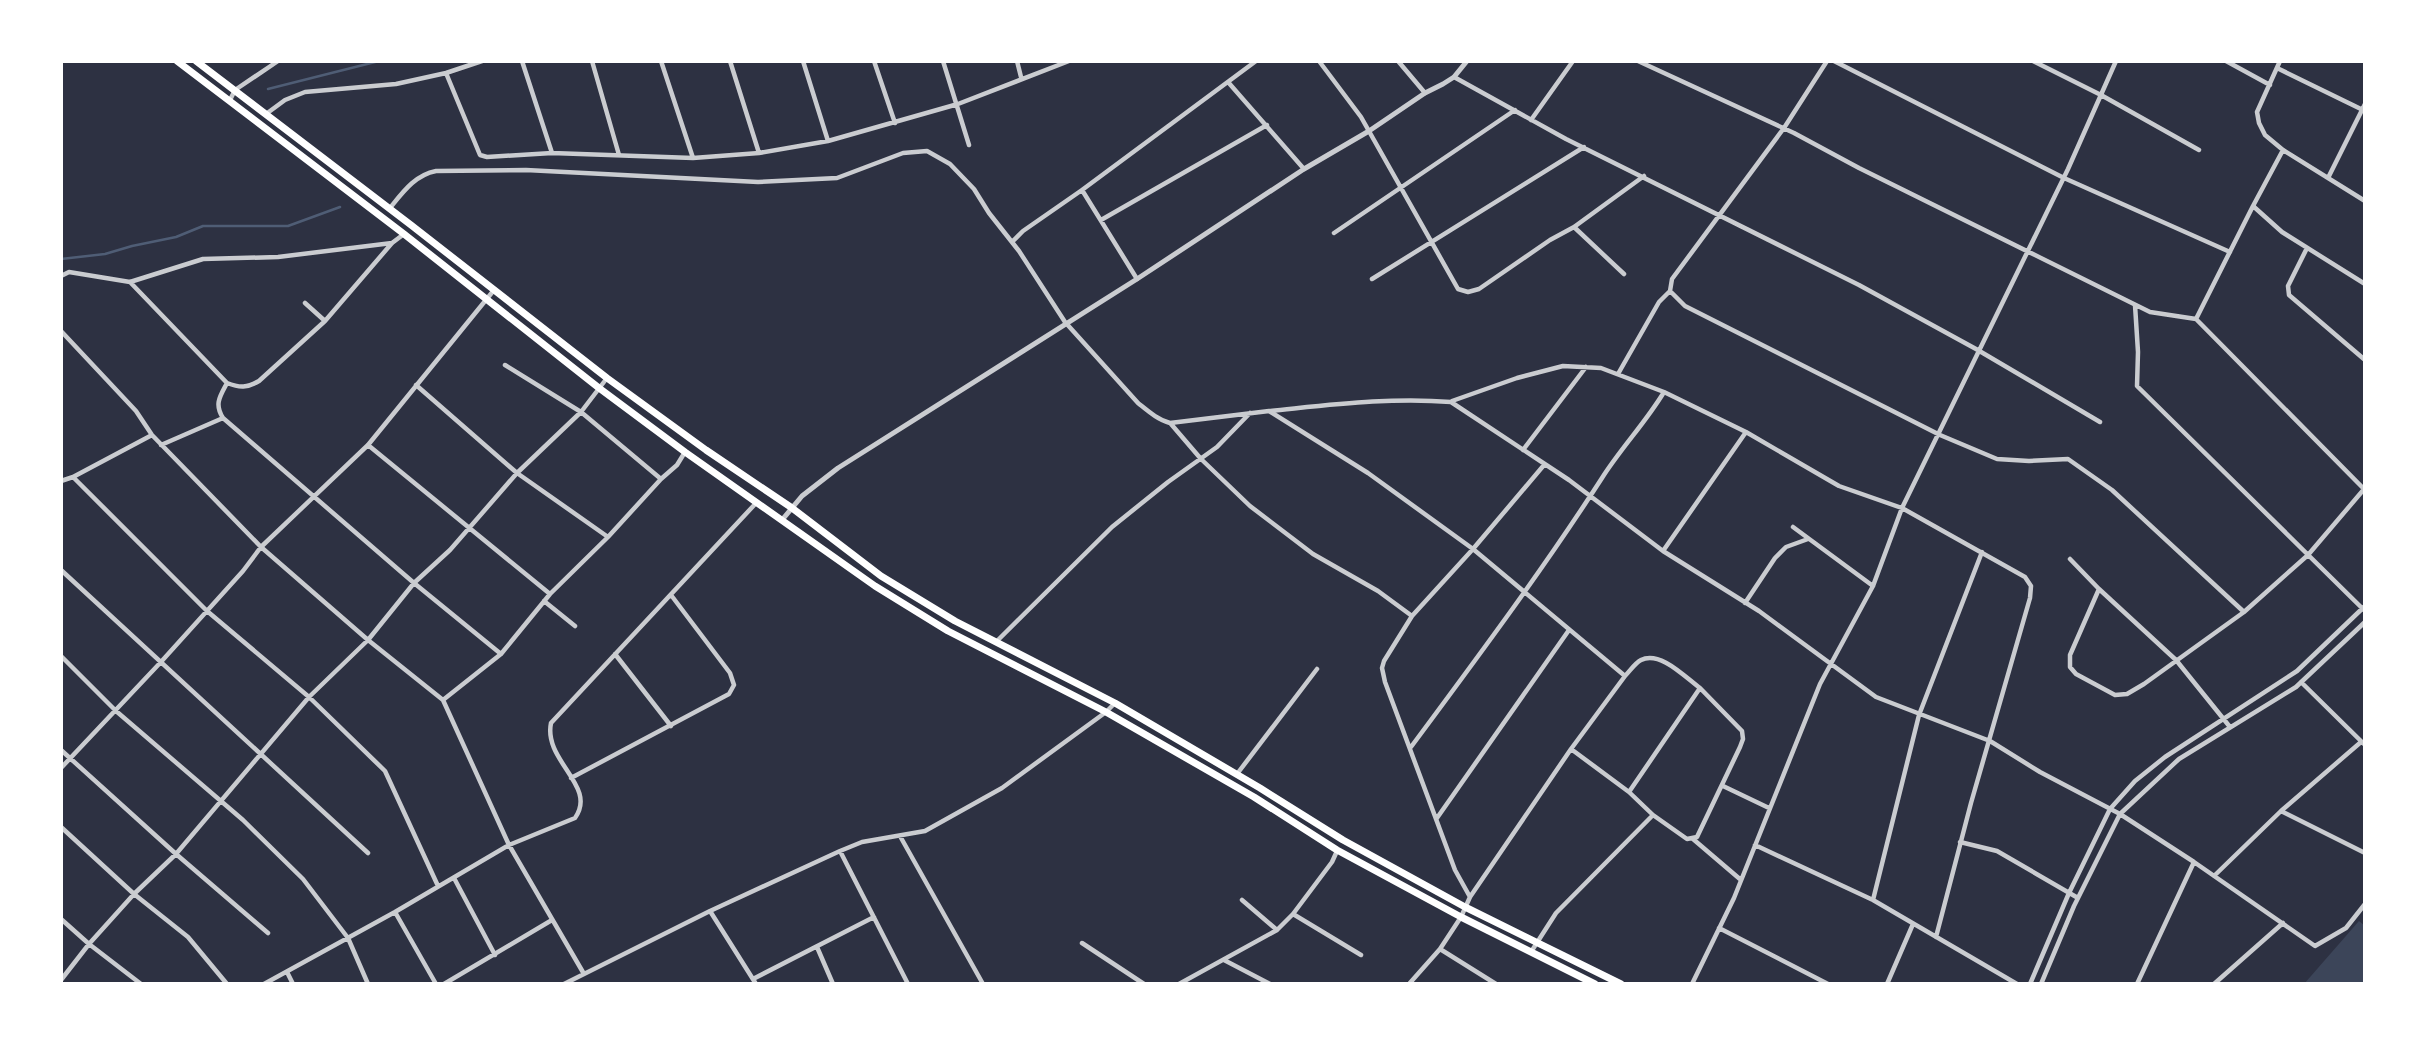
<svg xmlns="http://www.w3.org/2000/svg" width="2426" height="1045" viewBox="0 0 2426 1045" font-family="'Open Sans',sans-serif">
<rect width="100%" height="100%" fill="#2d3142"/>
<path fill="#3c4559" d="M2359,921L2365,926V984H2304Z"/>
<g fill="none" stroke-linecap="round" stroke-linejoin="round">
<path stroke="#4f5d75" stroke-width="2.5" d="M268,89L379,61
M61,259L105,254L132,246L176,237L203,226H288L340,207"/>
<path stroke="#caccd0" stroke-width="4.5" d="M522,61L552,153
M592,61L619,155
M661,61L693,158
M730,61L759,153
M803,61L828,141
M874,61L895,123
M943,61L969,145
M1017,61L1021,77
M1319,61L1361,117L1458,289L1468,292L1479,289L1550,240L1574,227L1644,176
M1398,61L1425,93
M1638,61L1794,133L1859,168L2150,312L2196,319L2364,489
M1827,61L1784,128L1672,279L1670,291L1685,306L1940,435L1997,459L2029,461L2068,459L2112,490L2244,612L2308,555L2365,488
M1834,61L2064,178L2230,252
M2033,61L2101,95L2199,150
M2226,61L2270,85
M2280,61L2257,112L2259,123L2265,135L2283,150L2365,201
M2277,68L2365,111
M446,73L480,155L487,157L552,153L693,158L759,153L828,141L958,104L1069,61
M1454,77L1566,139L1859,285L1976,349L2100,422
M1228,82L1304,169
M230,100L235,90L278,61
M266,114L285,100L305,92L396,84L446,73L482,61
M1531,120L1573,61
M2283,150L2253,206L2282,232L2365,284
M2328,178L2365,104
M390,208C403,192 415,175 436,171L526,170L758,182L837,178L903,153L927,151L950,164L974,189L989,213L1019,251L1065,322L1138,403C1148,411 1158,420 1170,423L1269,411
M1101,220L1267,125
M1574,227L1624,274
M1334,233L1515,110
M1012,242L1023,231L1082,190
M2307,248L2288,286L2289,295L2365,360
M61,276L69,272L130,282L203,259L278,257L392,243
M1137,279L1082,190L1256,61
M1372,279L1584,147
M130,282L227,383C240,388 247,388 259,381L325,321
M305,303L325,321L392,243L404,234
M2135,305L2138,352L2137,386L2365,611
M2196,319L2253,206
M61,331L136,411L152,435L261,547L368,640L443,700L509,845L584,974
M505,365L581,412L661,479
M1618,374L1659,302L1670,291
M227,383C220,396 214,404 223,418L414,583L501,654
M416,385L517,473L608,537
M1452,401L1517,378L1563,366L1601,368L1664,392L1746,432L1839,486L1902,508L2025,577L2031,586L2030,598L1971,803L1936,937
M1171,424L1201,459L1250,506L1313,554L1378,591L1412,616
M161,445L223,418
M368,445L550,594
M1523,450L1586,367
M73,477L207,611L309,697L385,771L438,886
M61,481L73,477L152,435
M1793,527L1873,586
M1663,551L1746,432
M2070,559L2099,589L2176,660L2230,727
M61,570L368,853
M2099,589L2070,655V667L2076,674L2115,695L2127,694L2144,684L2244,612
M544,601L575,626
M1745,603L1775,558L1786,547L1808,539
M997,641L1112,527L1168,482L1217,447L1250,413
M615,654L671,726
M61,656L116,711L243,820L303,879L348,938L368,984
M2301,682L2365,745
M443,700L501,654L550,594L608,537L661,479L677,465L685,452
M1411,747C1477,658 1542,571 1602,478C1621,448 1646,422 1664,392
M1571,749L1629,792
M61,750L176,854L268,933
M61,768L160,663L243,571L261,547L368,445L494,290
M1237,774L1317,669
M571,778L729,694L734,685L730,673L671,595
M1723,786L1769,808
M2281,811L2365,853
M1653,815L1687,839L1697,837L1740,747L1743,739L1742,731L1700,688
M1437,818L1569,630
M61,827L134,894L188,937L227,984
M900,836L983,984
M1693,839L1741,880
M1960,842L1997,851L2078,898
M1755,845L1873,900L2017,984
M840,851L908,984
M2214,876L2281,811L2361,742
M454,878L495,955
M1470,897L1455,870L1385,682L1382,668L1384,661L1412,616L1473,549L1544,465
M1242,900L1277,930
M1873,900L1919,715L1982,552
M710,911L756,984
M395,912L436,984
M1293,914L1361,955
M61,919L89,944L141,984
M1719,928L1828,984
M1082,943L1144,984
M817,947L833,984
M1440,949L1496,984
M1531,952L1556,913L1653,815L1629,792L1700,688C1686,678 1660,650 1641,660C1635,663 1630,671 1625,676L1473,549L1368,473L1269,411C1330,405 1390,397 1451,402L1569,480L1663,551L1759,611L1876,697L1990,741L2040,772L2120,814L2194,862L2315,946L2346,928L2365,904
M1224,960L1270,984
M287,972L293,984
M753,979L874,917
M61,980L89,944L134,894L176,854L309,697L368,640L414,583L450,550L517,473L581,412L607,378
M264,984L395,912L509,845L575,818C598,786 543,761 551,723L757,502
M444,984L552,920
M564,984L710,911L840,851L862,842L925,831L1002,788L1106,712L1114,704
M1179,984L1277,930L1293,914L1332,862L1337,851
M1409,984L1440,949L1461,917L1470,897L1571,749L1625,676
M1692,984L1734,898L1820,684L1873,586L1902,508L2068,169L2116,61
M1887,984L1913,924
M2030,984L2069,893L2110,809L2135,781L2165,757L2297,671L2365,606
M2041,984L2074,906L2120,814L2179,759L2296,687L2365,622
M2137,984L2194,862
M2214,984L2283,923"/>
<path stroke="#caccd0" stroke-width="5" d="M782,520L802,496L838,468L1137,279L1304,169L1369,131L1425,93L1443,84L1454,77L1467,61"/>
<path stroke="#fff" stroke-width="7" d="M177,61L404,234L599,388L685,452L875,586L948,631L1106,712L1254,797L1337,850L1461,917L1595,984
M196,61L411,225L607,378L706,450L792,508L881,576L955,621L1115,703L1260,788L1343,840L1465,907L1621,984"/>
</g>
<rect width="2426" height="1045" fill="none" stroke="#ffffff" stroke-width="126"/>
</svg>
